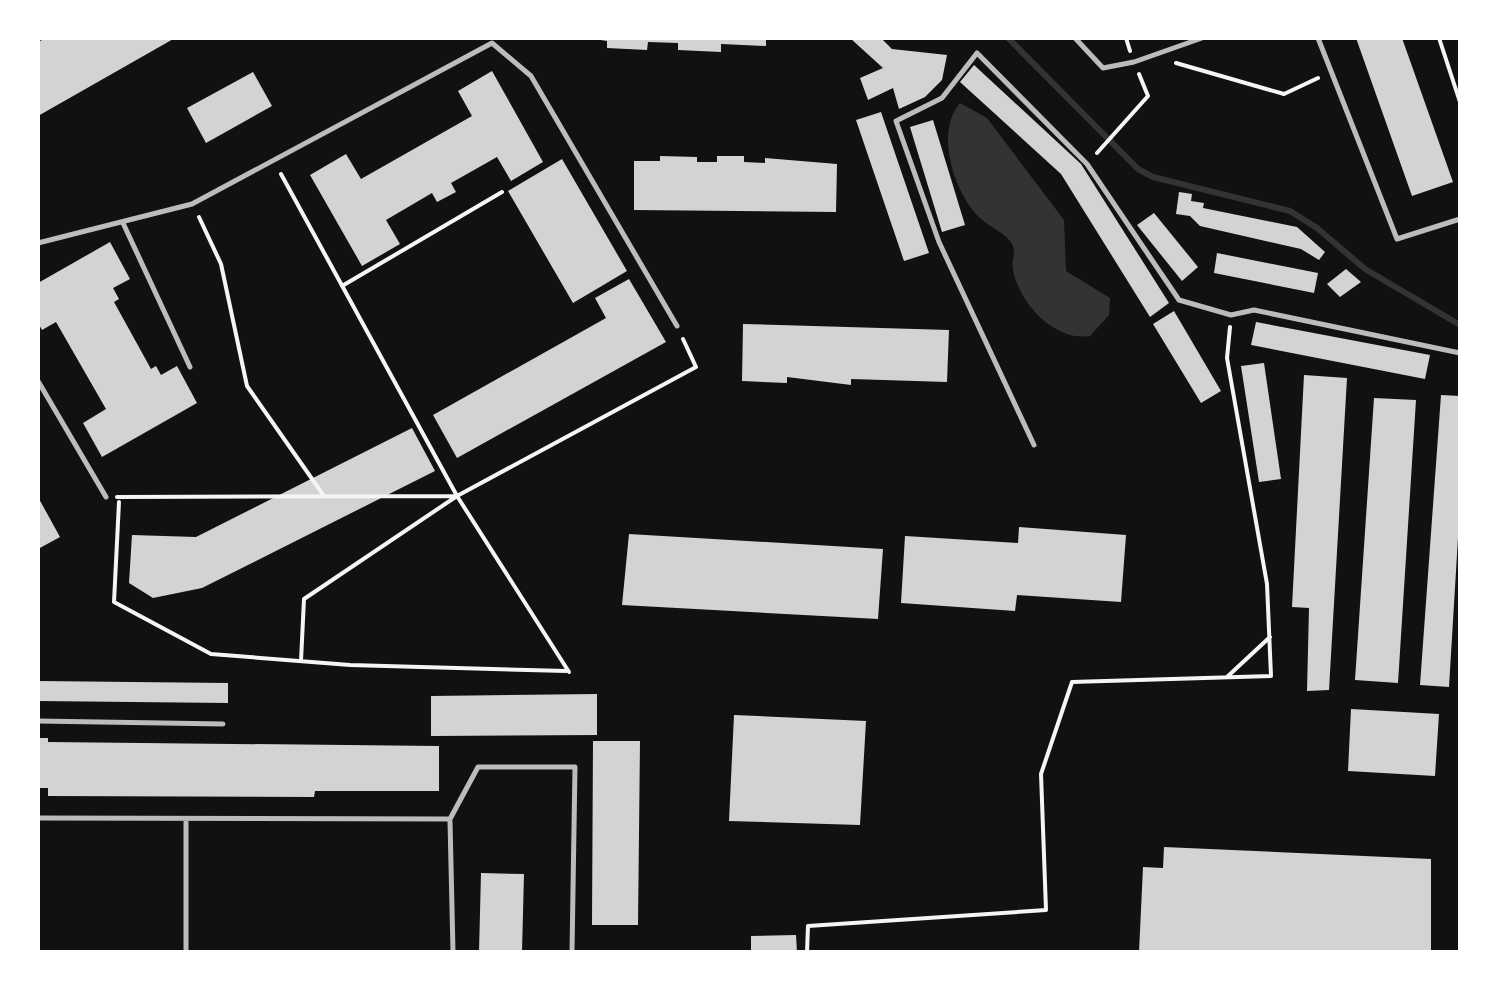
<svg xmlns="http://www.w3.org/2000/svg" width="1498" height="990" viewBox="0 0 1498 990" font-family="'Golos Text',sans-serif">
<rect width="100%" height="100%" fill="#111"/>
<path fill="#333" d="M960,103L987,118L1064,220L1066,271L1110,298L1109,315L1090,336C1055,342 1019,303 1013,270C1011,259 1018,251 1010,241C1002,231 988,226 979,217C953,191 935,131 960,103Z"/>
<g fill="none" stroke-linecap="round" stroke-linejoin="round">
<path stroke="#333" stroke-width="6" d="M1008,38L1138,169L1153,177L1290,211L1317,228L1365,269L1460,325"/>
</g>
<path fill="#d3d3d3" d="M46,38H175L38,116V42Z
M588,38H766V46L721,44V52L678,50V43L648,42L647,50L607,48V41Z
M850,38H881L892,49L947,55L942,80L925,97L899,109L893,88L868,100L860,78L883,68Z
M1356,38H1402L1453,182L1412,196Z
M974,65L1081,164L1169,303L1150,317L1061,174L960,82Z
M492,71L543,162L511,181L497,157L451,183L456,192L437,202L432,193L386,220L400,244L362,266L310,175L346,154L361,179L472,116L458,91Z
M253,72L272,106L206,143L187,108Z
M881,112L929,253L904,261L856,120Z
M933,120L965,225L942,232L910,127Z
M660,156L697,157V162H717V156H744V162L765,163V158L837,164L836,212L634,210V161H660Z
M562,159L627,271L573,303L508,191Z
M1179,192L1192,194L1191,201L1204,203L1203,208L1297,227L1325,252L1319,260L1301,249L1200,226L1190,216L1176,214Z
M1154,213L1198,267L1182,281L1137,225Z
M110,242L130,279L113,288L119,299L114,302L151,369L156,366L161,375L177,366L197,403L102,457L83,423L106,409L56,322L42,330L38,323V283Z
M1217,253L1318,273L1314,293L1214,273Z
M1346,269L1361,282L1340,297L1327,284Z
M629,279L666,342L457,458L433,415L606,318L595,298Z
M1174,311L1221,391L1201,403L1153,324Z
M1256,322L1430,355L1425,379L1251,345Z
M743,324L949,330L947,382L851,379V385L787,377V383L742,381Z
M1264,363L1281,479L1259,482L1241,366Z
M1304,375L1347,378L1329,690L1307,691L1309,608L1292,607Z
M1441,395L1460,396V505L1449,687L1420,685Z
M1374,398L1416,400L1398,683L1355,680Z
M412,428L435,471L202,588L153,598L129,583L132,535L196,537Z
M38,497L60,537L38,549Z
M1019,527L1126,535L1121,602L1017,595L1015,611L901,603L905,536L1018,543Z
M629,534L883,549L878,619L622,605Z
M38,681L228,683V703L38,701Z
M597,694V735L431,736V696Z
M1351,709L1439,714L1435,776L1348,771Z
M734,715L866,721L860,825L729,821Z
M38,738H48V742L439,746V791H315L314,797L48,796V788H38Z
M593,741H640L638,925H592Z
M1164,847L1431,859V952H1139L1143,867L1163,868Z
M481,873L524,874L522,952H479Z
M796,935L797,952H751V936Z"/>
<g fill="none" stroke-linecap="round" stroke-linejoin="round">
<path stroke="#f5f5f5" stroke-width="4" d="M1126,38L1130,51
M1439,38L1460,102
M1176,63L1284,94L1318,78
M1097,153L1148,96L1139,74
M281,174L457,496L569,672
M199,217L221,264L247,386L324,496
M342,286L502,192
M117,497L457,496
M119,502L114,602L211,654L350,665L566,671
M301,661L304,599L457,496L696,367L683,339
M1227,677L1270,637
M807,952L808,926L1046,910L1041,774L1072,682L1271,676L1267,584L1227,358L1230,327"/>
<path stroke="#bcbcbc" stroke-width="5" d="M1075,38L1103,68L1134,62L1202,38
M1318,38L1397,239L1460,219
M123,223L190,367
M38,243L192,204L492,43L531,76L677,326
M38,381L106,497
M1034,445L939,242L896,121L942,98L977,53L1087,164L1179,300L1231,315L1254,310L1460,353
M38,721L223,724
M38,818L450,819L478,767H575L572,952
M186,821V952
M450,821L453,952"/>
</g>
<rect width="1498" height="990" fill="none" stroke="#ffffff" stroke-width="80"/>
</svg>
